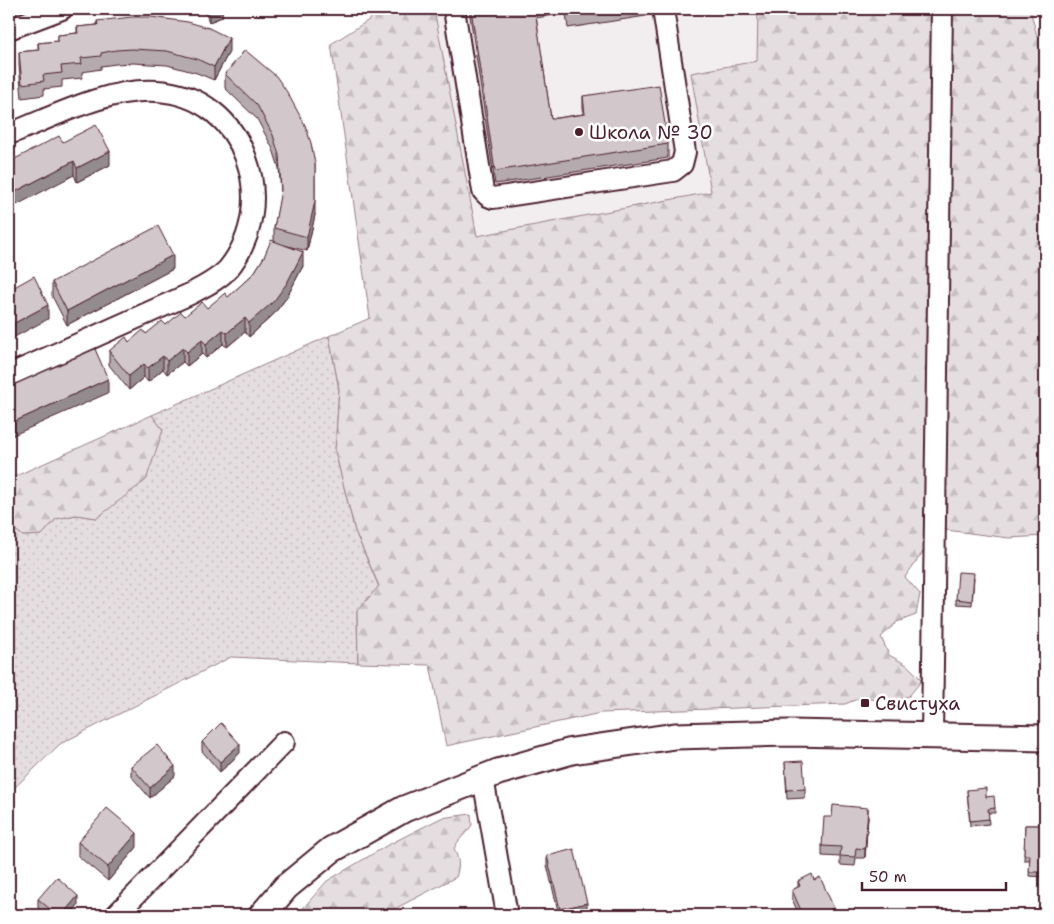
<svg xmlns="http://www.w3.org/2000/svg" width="1054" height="924" viewBox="0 0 1054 924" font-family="'Shantell Sans',sans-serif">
<defs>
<pattern id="grass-dots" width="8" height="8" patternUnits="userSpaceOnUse" patternTransform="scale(1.25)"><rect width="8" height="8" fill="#e5dee0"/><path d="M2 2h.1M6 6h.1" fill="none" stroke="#c6bec0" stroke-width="1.8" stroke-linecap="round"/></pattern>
<pattern id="forest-firs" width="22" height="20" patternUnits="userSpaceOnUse" patternTransform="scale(1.25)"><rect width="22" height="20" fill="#e5dee0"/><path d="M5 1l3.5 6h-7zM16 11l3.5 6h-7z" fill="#c6bec0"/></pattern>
</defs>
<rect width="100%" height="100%" fill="#fff"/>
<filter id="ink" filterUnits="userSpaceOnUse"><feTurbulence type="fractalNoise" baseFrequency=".02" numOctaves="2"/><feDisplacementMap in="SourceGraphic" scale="10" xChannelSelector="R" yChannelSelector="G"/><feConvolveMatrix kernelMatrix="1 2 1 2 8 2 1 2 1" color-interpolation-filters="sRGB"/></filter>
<g filter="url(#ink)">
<path fill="#f2eeef" d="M434,9H758L757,61L691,73L711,192L476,236Z"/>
<path fill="url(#grass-dots)" stroke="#987e86" d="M329,336L339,389L335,451L355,531L379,587L357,611L358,663L231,657L60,744L9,793V525L23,536L42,535L56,519L76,515L97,518L163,430L152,415Z"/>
<path fill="url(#forest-firs)" stroke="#987e86" d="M376,9H434L477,236L711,192L691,73L757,61L758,9H1030L1037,36L1045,35V536L1009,538L946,530L930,542L905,577L920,594L916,615L897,622L881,637L889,655L907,665L922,680L909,696L891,701L860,698L845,704L601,713L446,746L430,665L358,663L357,611L379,586L355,531L335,451L339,389L329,336L370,318L331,44L369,20Z
M152,415L163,430L146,480L97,518L76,515L56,519L42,535L23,536L9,525V479Z
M471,814L472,825C466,834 458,839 454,849C459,859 460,866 456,877L383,915H297L327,881L386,846L441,818Z"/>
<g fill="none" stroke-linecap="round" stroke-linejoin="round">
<defs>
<path id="minor" d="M454,9L483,191L488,196L493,198L673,171L682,164L685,152L663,9
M9,29L62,9
M9,134C55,116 107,88 157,91C246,96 281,204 228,269C218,280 203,287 190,294L9,375
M932,736L942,9
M483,778L507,915
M116,915L284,742"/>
<path id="major" d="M262,915L286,887L331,850L404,809L498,772L572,751L675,736L789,733L1045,738"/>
</defs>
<use href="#minor" stroke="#4a1f2b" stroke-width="24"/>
<use href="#major" stroke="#4a1f2b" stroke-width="29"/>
<use href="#minor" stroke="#fff" stroke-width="20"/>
<use href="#major" stroke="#fff" stroke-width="25"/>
</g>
<path fill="#b5abaf" stroke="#4a1f2b" d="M204,9H222V17L209,22Z
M469,9H646V16L568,28L566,13L536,18L551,119L583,114V96L668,144V158L495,184Z
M97,21L229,52L214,80L197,73L167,65L133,63L116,64L101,66V69L82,72V78L62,80V87L44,89V95L22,98L19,66V52L38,50V43L58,41V35L77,33V27L97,25Z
M245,50L315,215L307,251L284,245L303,266L287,297L274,314L249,337L245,332L227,347L223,344L206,358L202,354L187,366L183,362L167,374L163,369L148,382L144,377L129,390L109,365V351L185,316L207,308L228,297L254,273L274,241V228L281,193L279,168L273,149L257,119L225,88V74Z
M63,142L110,165L77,182L74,175Z
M173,269L67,325L52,296V282Z
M974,578L972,605L956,604V599Z
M202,742L240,753L220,772L202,751Z
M785,762L805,789V798L787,799Z
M131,766L175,776L150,798L131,776Z
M967,790L986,797L995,808V813H988L989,824L970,826Z
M832,817H868L865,858H856L855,866L840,865V857L822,856V846Z
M1025,825H1045V877L1029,876L1030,860H1024Z
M78,842L137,847L108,881L78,856Z
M547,856L587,912L574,915H559L547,865Z
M814,880L834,915H799L792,899V890L798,887V881Z
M38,899L78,905L70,915H46L38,908Z"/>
<path fill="#938b8e" stroke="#4a1f2b" d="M218,9H222V17L209,22V12Z
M229,38V52L214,80V67Z
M16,91V105L9,108V94Z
M110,151V165L77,182V168Z
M74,161V175L9,209V195Z
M315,163V215L307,251V237Z
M303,252V266L287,297L274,314L249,337V323Z
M173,255V269L67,325V311Z
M48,305V319L9,340V326Z
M245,318V332L227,347V333Z
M223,330V344L206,358V344Z
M202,340V354L187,366V352Z
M183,348V362L167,374V361Z
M163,356V369L148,382V368Z
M144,364V377L129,390V376Z
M108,379V393L9,437V424Z
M240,744V753L220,772V762Z
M175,766V776L150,798V788Z
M868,808V817L865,858V849Z
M137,833V847L108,881V867Z
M78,896V905L70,915H62Z
M587,903V912L574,915H560V909Z
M834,908V915H817Z"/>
<path fill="#d2c7cb" stroke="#4a1f2b" d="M207,9H218L209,12Z
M471,9H535L551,119L585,114L583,96L659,85L668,144L495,171Z
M568,9H601L568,14Z
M132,17H151L188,22L209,28L229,38L214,67L197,59L167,51L133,49L116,50L101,53V56L81,58L82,64L61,66L62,73L43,75L44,81L22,84L19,52L39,50L38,43L58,41V35L78,33L77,27L98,25L97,21Z
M245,50L276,76L287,92L305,125L311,143L315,163V201L307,237L274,228L281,190L279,155L273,135L257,105L225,74Z
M9,72L16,91L9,94Z
M96,125L110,151L77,168L74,161L9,195V162L59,136L63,142Z
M158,226L173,255L67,311L52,282Z
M271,240L303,252L287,283L274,301L249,323L245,318L227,333L223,330L206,344L202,340L187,352L183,348L167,361L163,356L148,368L144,364L129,376L109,351L126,337L129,342L143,330L146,334L162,321L166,325L181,312L185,316L202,302L207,308L225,293L228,297L254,273L264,257Z
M34,276L48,305L9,326V290Z
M95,349L108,379L9,424V387Z
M958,572L974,573L972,601L956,599Z
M221,723L240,744L220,762L202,742Z
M157,745L175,766L150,788L131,766Z
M803,761L805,789L787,790L785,762Z
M986,788V797L994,796L995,808L988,809L989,819L970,821L967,790Z
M833,805L868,808L865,849L856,848L855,857L840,856L841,847L822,846L824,817H832Z
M107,808L137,833L108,867L78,842Z
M1025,825H1045V872H1029L1030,855H1024Z
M574,849L587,903L560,909L547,856Z
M812,874L814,880L820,877L834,908L817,915H803L792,890L800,886L798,881Z
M57,877L78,896L62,915H57L38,899Z"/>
</g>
<g fill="#4a1f2b" stroke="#fff" stroke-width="2">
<circle cx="579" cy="132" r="5"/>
<rect x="860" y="698" width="10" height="10" rx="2.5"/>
</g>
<g text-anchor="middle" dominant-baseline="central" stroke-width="5" stroke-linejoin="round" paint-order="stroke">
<g font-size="19" fill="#4a1f2b" stroke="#fff" text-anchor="start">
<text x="589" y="132">Школа № 30</text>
<text x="875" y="703">Свистуха</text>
</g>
</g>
<rect width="1054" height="924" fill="none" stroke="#fff" stroke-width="30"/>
<rect x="15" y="15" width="1024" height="894" fill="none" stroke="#4a1f2b" stroke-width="2" filter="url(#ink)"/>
<path d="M862 882v8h144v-8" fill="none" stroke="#4a1f2b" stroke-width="2.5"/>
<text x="869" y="882" font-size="15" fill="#4a1f2b" stroke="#ffffff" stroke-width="4" paint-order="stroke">50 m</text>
</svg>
